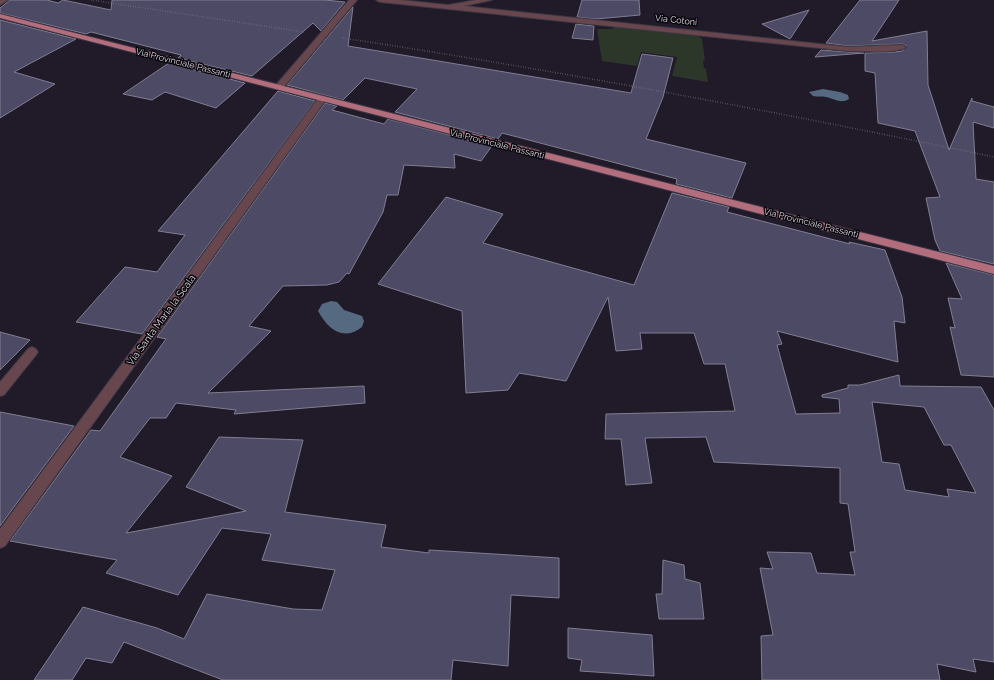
<svg xmlns="http://www.w3.org/2000/svg" width="994" height="680" viewBox="0 0 994 680" font-family="Raleway,sans-serif">
<rect width="100%" height="100%" fill="#211a29"/>
<path fill="#2c372a" d="M616,26L696,34L702,39L705,60L703,61L704,68L706,69L708,82L672,76L677,57L641,52L637,66L602,61L597,29H612Z"/>
<path fill="#556a81" d="M823,89L840,92L848,95L849,99C841,104 835,99 826,97C822,96 817,97 813,96L809,92Z
M331,301L337,302L344,310L362,316L364,321L362,327C343,342 328,329 318,311L322,304Z"/>
<path fill="#4d4a65" stroke="#807e92" fill-rule="evenodd" d="M10,0H47L58,3L63,0L111,10L112,0H325L345,2L321,31L313,23L252,76L178,58L181,55L91,32L86,34L0,13V8Z
M582,0H639L640,15L596,19L577,17Z
M860,0H899L872,41L927,31L928,85L949,150L972,98V101L994,107V128L973,122L976,179L994,182V264L940,251L935,240L926,198L940,197L915,131L878,123L875,73L865,71V53L895,52L902,51L907,46L902,44L848,46L826,43Z
M353,7L348,46L631,93L642,54L673,58L663,97L646,139L746,163L732,198L676,184L677,179L502,133L498,139L395,112L417,89L365,78L343,100L287,85Z
M809,10L790,39L762,24Z
M0,20L76,39L14,72L55,84L0,118Z
M576,24L594,26L593,40L572,38Z
M821,50L848,52L864,53L815,57Z
M169,63L245,83L216,108L165,92L152,100L123,94Z
M278,91L315,101L142,334L76,322L125,267L157,272L185,235L158,231Z
M325,103L337,106L332,110L384,124L388,119L492,146L481,161L454,154L455,168L404,165L398,195H387L383,212L349,274L347,273L339,282L327,285L283,286L249,326L271,331L208,393L364,386L365,403L234,414L236,410L176,403L166,418H150L120,457L172,476L126,533L246,511L186,487L219,437L303,440L285,512L386,525L381,547L429,553V550L559,558V598L511,595L508,666L453,660L451,680H223L124,642L112,663L86,658L72,680H34L83,607L157,628L184,639L207,594L293,609L322,610L335,570L262,560L271,534L222,528L178,595L106,573L117,560L10,541L91,430L100,431L166,339L157,337Z
M672,193L729,207L727,212L850,244L849,242L885,250L902,297L905,323L894,321L898,362L777,331L782,344L777,345L796,414L840,413L839,399L822,397V395L848,388V385H860L899,375L900,386L981,387L994,410V662L973,659L976,672L937,664L940,680H762L761,636L773,635L760,568L773,569L767,552L811,553L817,573L855,575L850,552H855L848,504L840,503V468L714,462L706,437L645,438L652,483L626,485L621,439H605L606,414L735,411L725,364H704L694,333H640L642,349L616,351L608,297L566,381L519,373L508,390L466,393L462,311L378,284L446,197L503,214L483,243L634,285ZM872,402L924,407L944,445H951L976,493L947,489L949,497L905,490L899,464L882,462Z
M946,263L994,275V377L961,375L950,327L955,328L948,298L962,299Z
M0,332L30,340L0,370Z
M0,412L74,426L0,526Z
M663,560L684,565L685,579L700,583L704,619H659L656,594H662Z
M568,628L652,635L654,676L580,671L582,660L568,658Z"/>
<g fill="none" stroke-linecap="round" stroke-linejoin="round">
<defs>
<path id="minor" d="M0,0H8L0,5Z
M349,0H357L282,89H276V85Z
M376,0H401L448,5L476,0H492L464,6L848,47L902,45L906,47C897,54 860,51 848,51L380,2Z
M322,96L325,97V101L5,546L0,548V529L319,97Z
M32,347L36,349L38,352L36,355L4,395L0,396V382L28,349Z"/>
<path id="major" d="M0,14L994,266V274L0,18Z"/>
</defs>
<use href="#minor" stroke="#3b3543" stroke-width="2"/>
<use href="#major" stroke="#3b3543" stroke-width="2"/>
<path stroke="#7e7885" stroke-width="1.5" stroke-dasharray="0.5 2" stroke-linecap="butt" d="M91,0L304,32
M343,38C561,71 778,112 994,157"/>
<use href="#minor" fill="#68464d" fill-rule="evenodd"/>
<use href="#major" fill="#b26e7d" fill-rule="evenodd"/>
</g>
<g text-anchor="middle" dominant-baseline="central" stroke-width="3" stroke-linejoin="round" paint-order="stroke">
<g font-size="9" fill="#ded9e4" stroke="#09060c">
<text transform="translate(676 20) rotate(6)">Via Cotoni</text>
<text transform="translate(183 63) rotate(14)">Via Provinciale Passanti</text>
<text transform="translate(497 144) rotate(14)">Via Provinciale Passanti</text>
<text transform="translate(811 223) rotate(14)">Via Provinciale Passanti</text>
</g>
<g font-size="10" fill="#ded9e4" stroke="#09060c">
<text transform="translate(161 320) rotate(-54)">Via Santa Maria la Scala</text>
</g>
</g>
</svg>
